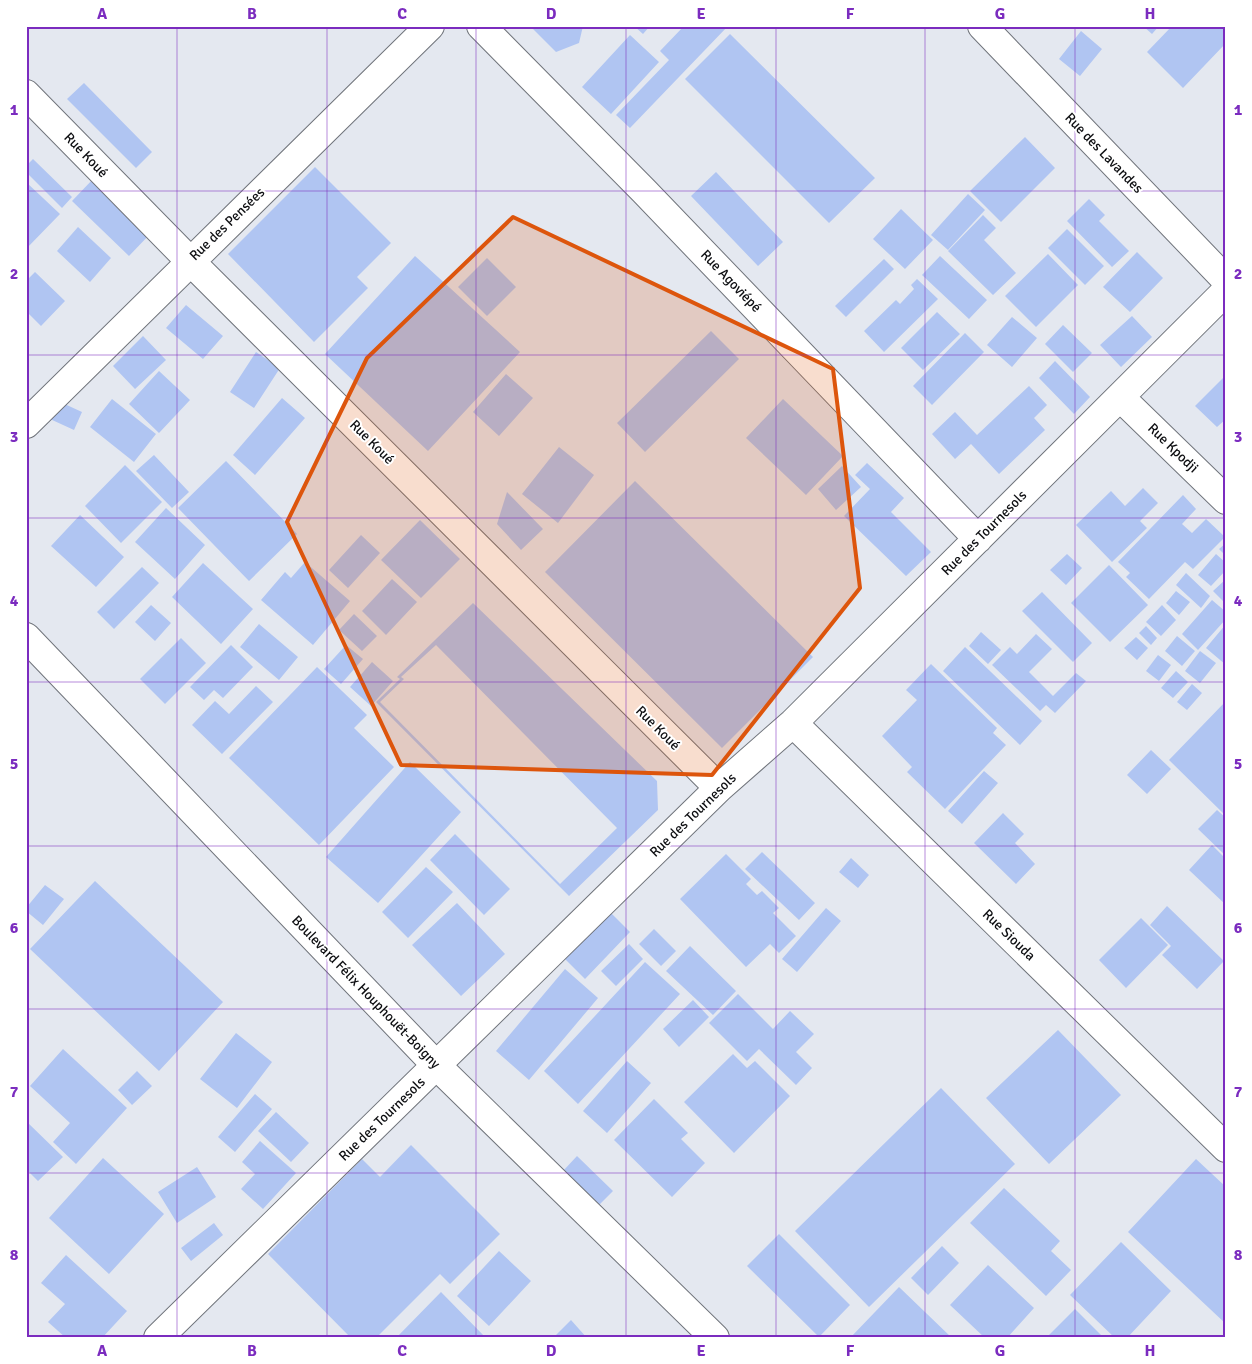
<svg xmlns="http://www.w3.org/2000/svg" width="1252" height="1364" viewBox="0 0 1252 1364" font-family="Signika,sans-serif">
<rect width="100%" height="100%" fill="#e4e8f0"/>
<path fill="#b0c5f2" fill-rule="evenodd" d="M530,26H583L579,43L556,52Z
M634,26H650L643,34Z
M684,26H728L630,128L616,115L669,60L660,51Z
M1143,26H1159L1152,34Z
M1172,26H1226V43L1183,88L1147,52Z
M1081,31L1102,49L1080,76L1059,59Z
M730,34L875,178L829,223L685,79Z
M630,35L659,62L611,114L582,87Z
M84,83L152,152L136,168L67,99Z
M1025,137L1055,168L1001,222L970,191Z
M33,159L72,197L62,208L26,172V166Z
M315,167L391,243L357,277L368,288L314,342L228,254Z
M716,172L783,242L758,266L691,196Z
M94,178L151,233L129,256L72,201Z
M26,182L60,214L26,249Z
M968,194L985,210L948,250L931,235Z
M1089,199L1105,215L1099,221L1129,251L1112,267L1067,221Z
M901,209L933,240L905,269L873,239Z
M983,215L996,228L984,240L1016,273L993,295L948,251Z
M78,227L111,258L90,282L57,251Z
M1067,229L1104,266L1085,285L1048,248Z
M1137,252L1163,278L1130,312L1103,287Z
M1048,254L1078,285L1036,327L1005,296Z
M415,256L520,352L428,451L325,354Z
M940,256L987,300L969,319L922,275Z
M487,258L516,287L487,316L458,287Z
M884,259L894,269L846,317L835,306Z
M35,272L65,301L41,326L26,311V281Z
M917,279L938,299L884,352L864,331L896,300L900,304L914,289L911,285Z
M186,305L223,336L203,359L166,328Z
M937,312L960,334L923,370L901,348Z
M1132,316L1152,337L1121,367L1100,345Z
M1012,317L1037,338L1012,367L987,345Z
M1063,325L1092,353L1073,372L1045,344Z
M711,331L739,359L645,452L617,423Z
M965,333L984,352L932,405L913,386Z
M143,336L166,360L135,389L113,366Z
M256,352L280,368L254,408L230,392Z
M1055,361L1090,397L1074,414L1039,378Z
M159,371L190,400L159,433L129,404Z
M506,374L533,398L499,436L473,412Z
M1226,375V419L1217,427L1195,406Z
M1029,386L1047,405L1034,418L1045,430L999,474L971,444L955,459L932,434L955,412L977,435Z
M282,398L305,418L255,475L233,455Z
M112,399L156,434L134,462L90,427Z
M783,399L843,456L806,495L746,438Z
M58,401L82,412L74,430L50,419Z
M559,447L594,475L558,523L522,494Z
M154,455L189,492L172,508L136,471Z
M226,461L297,534L249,581L178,508Z
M867,463L904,498L891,512L931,552L906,576L844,516L870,489L855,475Z
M125,465L162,502L121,543L85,506Z
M842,466L861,487L836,510L818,489Z
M635,481L813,657L722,748L545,572Z
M1143,488L1158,503L1140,521L1147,528L1112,562L1076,525L1111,491L1125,506Z
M507,492L543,529L521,550L497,524Z
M1183,495L1196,509L1182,524L1192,533L1206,519L1225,537L1193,569L1185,562L1149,599L1126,577L1130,573L1118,562Z
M166,508L205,545L175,579L135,542Z
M80,515L124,557L96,587L51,546Z
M420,520L460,559L421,598L381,560Z
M361,535L380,553L348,588L329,570Z
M1226,543V556L1219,549Z
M1067,554L1082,568L1066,585L1050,570Z
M1216,554L1226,563V570L1211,586L1198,575Z
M305,562L350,601L313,645L261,600L285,572L291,578Z
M203,563L253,609L221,644L172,597Z
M1109,565L1148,605L1110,642L1071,603Z
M142,567L159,583L114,629L97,612Z
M1186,573L1210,596L1201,608L1176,585Z
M392,579L417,602L386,635L362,611Z
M1226,579V604L1213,591Z
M1176,591L1190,602L1179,615L1166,603Z
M1042,592L1092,643L1073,662L1022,611Z
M1212,600L1226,612V619L1198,650L1182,634Z
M473,603L657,781L658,810L569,896L376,702L400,679L397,677ZM436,645L617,828L560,884L380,702L404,679L401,677Z
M151,605L171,623L155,641L135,622Z
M1162,605L1176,620L1161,636L1146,622Z
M354,614L377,636L362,651L339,630Z
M259,624L298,657L279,680L240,647Z
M1226,624V665L1206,648Z
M1146,626L1157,638L1151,645L1139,633Z
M981,632L1001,650L988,664L969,646Z
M1036,634L1052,649L1029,672L1053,696L1076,673L1086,681L1055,713L1046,705L1040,711L992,665L1010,647L1017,654Z
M1177,636L1195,651L1182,666L1165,651Z
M1136,637L1148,648L1137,660L1124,648Z
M181,638L206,663L165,704L140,679Z
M231,645L253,667L223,698L214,690L204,700L190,687Z
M346,645L363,659L341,684L324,669Z
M965,647L1042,721L1020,745L943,671Z
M1200,651L1216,663L1200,683L1185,671Z
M1158,655L1171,665L1159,681L1146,671Z
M372,662L393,681L371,706L350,687Z
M931,664L997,728L993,733L1006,745L945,809L907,772L912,767L882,736L917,700L906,690Z
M317,667L367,715L354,728L394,767L319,845L229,758Z
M1176,671L1188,682L1173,698L1161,688Z
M1192,684L1202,693L1187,710L1177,702Z
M256,686L273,702L222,754L192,725L215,701L229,714Z
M1226,701V816L1169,760Z
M1151,750L1171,769L1147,794L1127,775Z
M410,762L461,812L378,903L326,857Z
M984,771L998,783L962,824L948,811Z
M1217,810L1226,818V856L1198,829Z
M1003,813L1024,834L1015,843L1035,864L1016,884L974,843Z
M455,834L510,889L484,915L430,860Z
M1212,845L1226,859V905L1189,870Z
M762,852L815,903L799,920L745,869Z
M726,854L751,879L746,884L757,895L762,891L779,908L773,913L796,936L779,953L770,944L746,967L680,899Z
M851,858L869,875L858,888L839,872Z
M426,867L453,892L408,938L382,912Z
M95,881L223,1002L159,1071L30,949Z
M45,885L64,899L43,925L26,911V908Z
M457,903L505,954L461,996L412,945Z
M1167,906L1224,961L1197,989L1162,955L1171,946L1150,925Z
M606,908L630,932L585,979L561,955Z
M826,908L841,921L797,972L782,959Z
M1141,918L1168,945L1126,988L1099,960Z
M654,929L676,951L661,966L639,944Z
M629,944L643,959L616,986L601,971Z
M690,946L736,991L713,1015L666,971Z
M645,962L680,994L578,1104L544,1071Z
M565,969L598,998L529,1080L496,1051Z
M738,994L773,1029L790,1011L814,1034L796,1052L812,1068L796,1085L759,1049L747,1061L709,1023Z
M693,1000L709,1017L679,1047L663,1029Z
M1058,1030L1121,1095L1049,1164L986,1098Z
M236,1033L272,1062L237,1108L200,1079Z
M63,1049L127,1108L76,1164L53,1142L70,1123L30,1086Z
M733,1054L747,1068L755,1061L790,1096L734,1153L684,1102Z
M627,1061L651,1083L607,1133L583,1111Z
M137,1071L152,1086L132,1105L118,1090Z
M941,1088L1015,1164L869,1307L795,1231Z
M255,1094L272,1109L235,1152L218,1137Z
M654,1099L688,1133L681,1139L705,1163L672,1197L614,1140Z
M276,1112L309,1143L291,1162L258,1131Z
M26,1121L63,1157L38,1181L26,1169Z
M260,1141L296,1173L263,1209L241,1189L255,1174L242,1162Z
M411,1145L500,1234L450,1284L440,1274L376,1338H351L268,1254L362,1159L380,1177Z
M577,1156L613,1191L598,1206L563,1171Z
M103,1158L164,1214L109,1274L49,1218Z
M1196,1159L1226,1187V1324L1128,1232Z
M197,1167L216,1197L177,1223L158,1192Z
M1004,1188L1060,1241L1051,1251L1071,1270L1046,1296L970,1223Z
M214,1223L223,1235L191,1261L181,1248Z
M779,1234L850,1305L819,1337L747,1266Z
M1121,1242L1171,1291L1127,1338H1115L1070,1295Z
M942,1246L959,1263L928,1295L911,1278Z
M499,1251L531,1281L489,1326L457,1296Z
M66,1255L127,1311L102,1338H66L48,1322L65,1304L41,1283Z
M988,1265L1034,1308L1007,1338H985L950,1305Z
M899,1287L952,1338H850Z
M441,1292L486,1338H396Z
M1075,1309L1104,1338H1046Z
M571,1320L587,1338H553Z"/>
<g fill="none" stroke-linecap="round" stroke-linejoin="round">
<defs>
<path id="minor" d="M481,26L644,191L978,539
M982,26L1226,280
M26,94L190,261L719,788
M1120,397L1226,500
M26,424L430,26
M793,723L1226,1148
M158,1338L719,788L793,723L1226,291"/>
<path id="tertiary" d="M26,637L437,1066L715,1338"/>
</defs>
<use href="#minor" stroke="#70747b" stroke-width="30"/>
<use href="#tertiary" stroke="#70747b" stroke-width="30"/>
<use href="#minor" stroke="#fff" stroke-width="28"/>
<use href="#tertiary" stroke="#fff" stroke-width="28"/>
</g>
<path fill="#dd550c" fill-opacity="0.2" stroke="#dd550c" stroke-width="4" stroke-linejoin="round" d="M513,217L833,369L860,588L712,775L401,765L287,522L367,358Z"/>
<path fill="none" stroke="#7b2cbf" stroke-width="1" stroke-opacity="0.55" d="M177,26V1338M327,26V1338M476,26V1338M626,26V1338M776,26V1338M925,26V1338M1075,26V1338M26,191H1226M26,355H1226M26,518H1226M26,682H1226M26,846H1226M26,1009H1226M26,1173H1226"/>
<g text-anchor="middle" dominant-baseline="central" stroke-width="4" stroke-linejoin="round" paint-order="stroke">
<g font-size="14" fill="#0d0e11" stroke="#fff">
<text transform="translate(1104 153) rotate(46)">Rue des Lavandes</text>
<text transform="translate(86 155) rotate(46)">Rue Koué</text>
<text transform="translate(227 224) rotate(-44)">Rue des Pensées</text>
<text transform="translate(731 281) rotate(46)">Rue Agoviépé</text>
<text transform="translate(372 442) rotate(45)">Rue Koué</text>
<text transform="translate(1173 448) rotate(44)">Rue Kpodji</text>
<text transform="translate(984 533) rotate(-45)">Rue des Tournesols</text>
<text transform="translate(658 728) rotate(45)">Rue Koué</text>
<text transform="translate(693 815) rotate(-44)">Rue des Tournesols</text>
<text transform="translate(1009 935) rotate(44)">Rue Siouda</text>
<text transform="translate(366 992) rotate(46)">Boulevard Félix Houphouët-Boigny</text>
<text transform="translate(382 1119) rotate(-44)">Rue des Tournesols</text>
</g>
</g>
<rect width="1252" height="1364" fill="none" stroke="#ffffff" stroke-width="55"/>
<rect x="28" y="28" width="1196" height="1308" fill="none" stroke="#7b2cbf" stroke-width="2"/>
<g font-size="16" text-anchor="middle" font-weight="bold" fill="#7b2cbf">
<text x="102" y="19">A</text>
<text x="252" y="19">B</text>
<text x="402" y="19">C</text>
<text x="551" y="19">D</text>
<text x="701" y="19">E</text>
<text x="850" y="19">F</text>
<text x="1000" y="19">G</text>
<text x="1150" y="19">H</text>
<text x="14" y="115">1</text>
<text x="1238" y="115">1</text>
<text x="14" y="279">2</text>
<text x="1238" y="279">2</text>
<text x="14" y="442">3</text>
<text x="1238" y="442">3</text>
<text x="14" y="606">4</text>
<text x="1238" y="606">4</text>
<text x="14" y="769">5</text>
<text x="1238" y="769">5</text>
<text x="14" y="933">6</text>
<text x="1238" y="933">6</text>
<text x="14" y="1097">7</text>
<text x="1238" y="1097">7</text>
<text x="14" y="1260">8</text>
<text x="1238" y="1260">8</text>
<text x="102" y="1356">A</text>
<text x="252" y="1356">B</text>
<text x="402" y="1356">C</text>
<text x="551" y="1356">D</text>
<text x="701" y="1356">E</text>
<text x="850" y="1356">F</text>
<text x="1000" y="1356">G</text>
<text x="1150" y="1356">H</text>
</g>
</svg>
